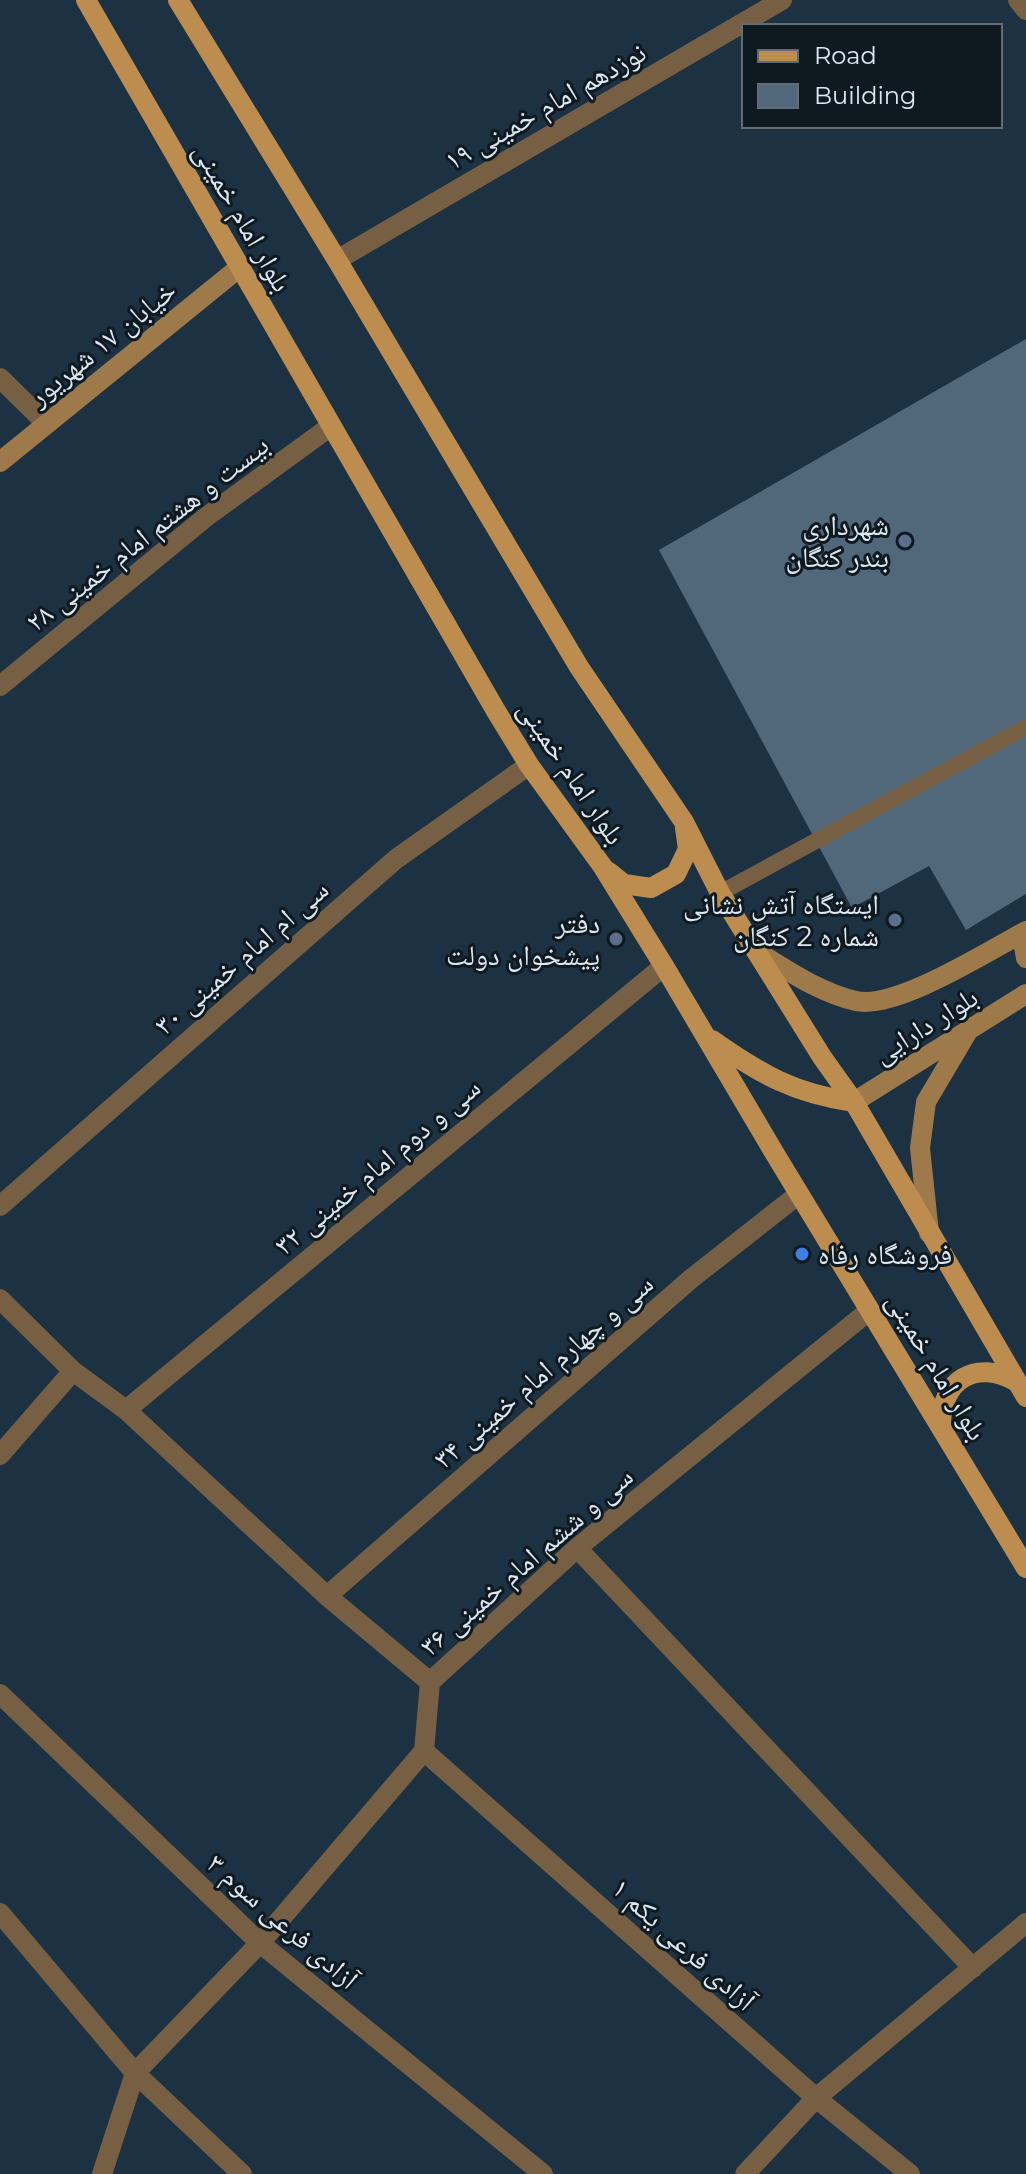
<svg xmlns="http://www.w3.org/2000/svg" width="1026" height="2174" viewBox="0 0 1026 2174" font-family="Montserrat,'Noto Naskh Arabic',sans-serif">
<rect width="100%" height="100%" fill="#1c3242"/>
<path fill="#51687a" d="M1026,339V894L966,930L929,866L852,908L659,550Z"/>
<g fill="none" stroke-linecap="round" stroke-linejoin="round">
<path stroke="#765f42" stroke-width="16" d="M720,893L1026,727"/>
<path stroke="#765f42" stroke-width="20" d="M1018,0L1026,10
M337,260L782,0
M0,378L47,424
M0,686L206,517L331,426
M0,1206L396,859L529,765
M0,1299L73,1371L126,1410L327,1596L430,1682
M126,1410L664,966
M0,1455L73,1371
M577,1548L973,1968
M327,1596L692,1278L799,1194
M0,1694L260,1943L543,2174
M424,1751L816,2098L910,2174
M0,1913L135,2073L242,2174
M102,2174L135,2073L260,1943L424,1751L430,1682L577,1548L870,1310
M745,2174L816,2098L1026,1923"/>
<path stroke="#9e7949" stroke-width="20" d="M0,462L240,267
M1026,933L1024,946L1026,958
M756,951C787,970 820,993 856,1001C896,1010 988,951 1026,931
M854,1102L1026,994
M929,1233L920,1148L926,1102L968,1031"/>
<path stroke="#bc8d4e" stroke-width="20" d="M86,0L496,711L529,765L603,867L664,966L775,1154L1026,1568
M178,0L337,260L579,667L684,822L720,893L822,1057L854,1102L1026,1397
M609,872L624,884L651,888L676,874L688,849L685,828
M712,1040C760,1074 795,1094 854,1102
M941,1427C940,1380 976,1358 1017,1382"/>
</g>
<g fill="#5c6f8a" stroke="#0f1920" stroke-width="3">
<circle cx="905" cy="541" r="8"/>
<circle cx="895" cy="920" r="8"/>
<circle cx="616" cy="939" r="8"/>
</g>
<circle fill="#3f7fe0" stroke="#0f1920" stroke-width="3" cx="802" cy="1254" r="8"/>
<g text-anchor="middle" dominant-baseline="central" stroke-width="6" stroke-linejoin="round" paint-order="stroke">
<g font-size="28" fill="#dbe8f3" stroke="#0f1920">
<text transform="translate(545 106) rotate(-30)">نوزدهم امام خمینی ۱۹</text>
<text transform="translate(243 217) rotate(60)">بلوار امام خمینی</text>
<text transform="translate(102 343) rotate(-39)">خیابان ۱۷ شهریور</text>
<text transform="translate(147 533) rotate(-38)">بیست و هشتم امام خمینی ۲۸</text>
<text transform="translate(572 772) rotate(56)">بلوار امام خمینی</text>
<text transform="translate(241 957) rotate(-41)">سی ام امام خمینی ۳۰</text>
<text transform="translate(925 1025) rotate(-32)">بلوار دارایی</text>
<text transform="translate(377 1166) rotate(-40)">سی و دوم امام خمینی ۳۲</text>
<text transform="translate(937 1366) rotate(59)">بلوار امام خمینی</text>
<text transform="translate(543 1371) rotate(-41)">سی و چهارم امام خمینی ۳۴</text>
<text transform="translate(526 1561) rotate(-41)">سی و ششم امام خمینی ۳۶</text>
<text transform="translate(283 1921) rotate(41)">آزادی فرعی سوم ۳</text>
<text transform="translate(684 1944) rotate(42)">آزادی فرعی یکم ۱</text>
</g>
<g font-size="28" fill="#dbe8f3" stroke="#0f1920" text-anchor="end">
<text x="889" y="525">شهرداری<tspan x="889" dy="32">بندر کنگان</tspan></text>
<text x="879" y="904">ایستگاه آتش نشانی<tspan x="879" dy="32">شماره 2 کنگان</tspan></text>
<text x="600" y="923">دفتر<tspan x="600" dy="32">پیشخوان دولت</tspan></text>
<text x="818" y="1254" text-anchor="start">فروشگاه رفاه</text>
</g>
</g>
<rect x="742" y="24" width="260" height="104" fill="#0f1920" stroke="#616c74" stroke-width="2"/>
<rect x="758" y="50" width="40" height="12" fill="#bc8d4e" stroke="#616c74" stroke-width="2"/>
<text x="814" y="64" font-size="24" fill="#dbe8f3">Road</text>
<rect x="758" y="84" width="40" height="24" fill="#51687a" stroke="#616c74" stroke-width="2"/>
<text x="814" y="104" font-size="24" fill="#dbe8f3">Building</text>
</svg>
